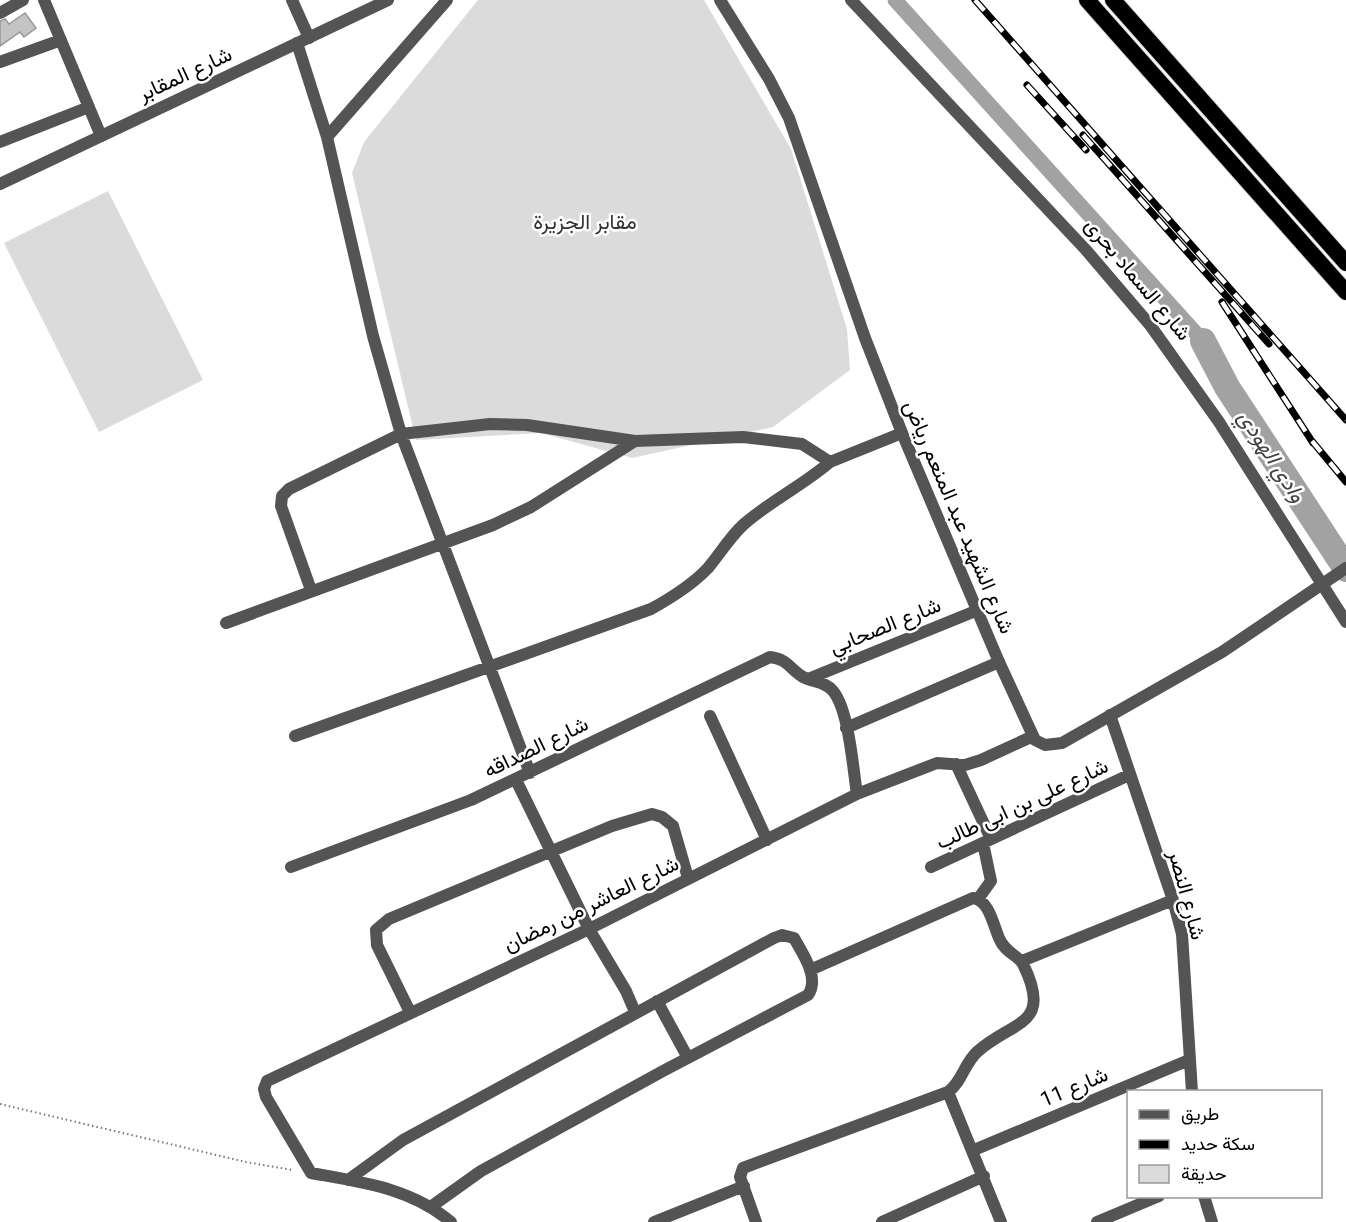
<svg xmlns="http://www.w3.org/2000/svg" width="1346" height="1222" viewBox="0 0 1346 1222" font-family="Roboto,Vazirmatn,sans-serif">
<rect width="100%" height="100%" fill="#fff"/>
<path fill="#dbdbdb" d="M478,0H704L791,149L847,329L850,370L773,427L632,458L541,433L416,440L352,173L364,142Z
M108,191L203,380L99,432L4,243Z"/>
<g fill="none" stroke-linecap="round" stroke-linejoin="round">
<path stroke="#a2a2a2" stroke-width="15" d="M895,0L1203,341"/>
<path stroke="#a2a2a2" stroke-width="26" d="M1203,341L1227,387L1346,569"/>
</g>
<path fill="#c4c4c4" stroke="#989898" stroke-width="1.5" d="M25,13L36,28L24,37L20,32L0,46V21L5,19L9,24Z"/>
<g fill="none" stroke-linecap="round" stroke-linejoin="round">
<defs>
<path id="trunk" d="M1087,0L1346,292
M1113,0L1346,263"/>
</defs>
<use href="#trunk" stroke="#dbdbdb" stroke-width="18"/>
<path stroke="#767676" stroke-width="2" stroke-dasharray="1.5 3" stroke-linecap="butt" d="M0,1104L246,1162L293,1170"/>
<path stroke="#545454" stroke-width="12" d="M44,0L101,136
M292,0L309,38
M851,0L1086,250L1150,325L1219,422L1346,622
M0,13L23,0
M297,43L327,137L373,336L401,434L530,773
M0,62L61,40
M327,137L447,0
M0,142L89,107
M311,590L281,506L282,496L289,489L401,434L490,424L527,425L635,441L743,437L802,444L830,462L902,433
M226,623L493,525L531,507L635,441
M808,679L978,610
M1110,715L1173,900L1182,934L1192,1092
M710,716L767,840
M846,728L999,662
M295,736L651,609C671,598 692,585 708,568C720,554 729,538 743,525C770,501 802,486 830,462
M956,764L991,839
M516,780L589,929L626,991L635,1012
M291,867L471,800L770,657C786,659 788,666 800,675C810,683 824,680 833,691C849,710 853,769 857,794
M931,867L1129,775
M978,899L991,881L983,843
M1022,961L1173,900
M657,1001L688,1058
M410,1012L377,945L376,930L389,919L612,826L652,814L662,817L673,826L688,878
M948,1092L1001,1222
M974,1150L1189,1060
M348,1180L403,1140L774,938L782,935L794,938C803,954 820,978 808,995L663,1071L481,1171L432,1206
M1204,1196L1212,1222
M451,1222C411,1188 361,1182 311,1173L266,1097L264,1089L267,1081L589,929L857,794L937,763L965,765L981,760L1031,737
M654,1222L744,1186
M756,1222L740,1177L743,1168L948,1092C962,1082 964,1064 977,1052C1012,1020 1054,1027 1023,964C1018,955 1005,953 999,938C993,924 989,900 973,898L810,970
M882,1222L984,1176
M1097,1222L1159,1196"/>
<path stroke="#545454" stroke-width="12" d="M720,0L769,79L789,118L865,338L902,433L999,662L1035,740L1045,745L1062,743L1222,652L1346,568
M0,184L388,0"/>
<use href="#trunk" stroke="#000" stroke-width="16"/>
<defs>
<path id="rail" d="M975,0L1346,420
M1027,85L1086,150
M1083,135L1269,344
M1222,302L1313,443
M1312,441L1346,482"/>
</defs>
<use href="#rail" stroke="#000" stroke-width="7"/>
<use href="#rail" stroke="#fff" stroke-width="4.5" stroke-dasharray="14" stroke-linecap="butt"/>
</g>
<g text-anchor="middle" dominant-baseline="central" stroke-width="5" stroke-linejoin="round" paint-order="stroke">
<g font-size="21" fill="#000" stroke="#fff">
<text transform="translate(185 74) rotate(-25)">شارع المقابر</text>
<text transform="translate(1138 279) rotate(50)">شارع السماد بحرى</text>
<text transform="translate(959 517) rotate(67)">شارع الشهيد عبد المنعم رياض</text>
<text transform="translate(885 626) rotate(-22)">شارع الصحابي</text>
<text transform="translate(536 747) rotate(-26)">شارع الصداقه</text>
<text transform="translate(1022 804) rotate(-25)">شارع على بن ابى طالب</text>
<text transform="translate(1187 895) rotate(75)">شارع النصر</text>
<text transform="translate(591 904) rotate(-26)">شارع العاشر من رمضان</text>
<text transform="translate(1074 1087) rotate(-23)">شارع 11</text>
</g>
<g font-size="21" fill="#323232" stroke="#fff">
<text x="585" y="222">مقابر الجزيرة</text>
</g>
<g font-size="22" font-style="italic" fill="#434343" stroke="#fff">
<text transform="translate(1272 456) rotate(57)">وادي الهودي</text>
</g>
</g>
<rect x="1127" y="1090" width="195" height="108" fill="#ffffff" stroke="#999999" stroke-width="1.5"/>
<rect x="1139" y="1110" width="30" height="9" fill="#545454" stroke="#999999" stroke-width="1.5"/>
<text x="1181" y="1120" font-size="18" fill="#000000">طريق</text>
<rect x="1139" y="1140" width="30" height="9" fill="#000000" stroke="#999999" stroke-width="1.5"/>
<text x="1181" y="1150" font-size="18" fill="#000000">سكة حديد</text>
<rect x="1139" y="1165" width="30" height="18" fill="#dbdbdb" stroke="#999999" stroke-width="1.5"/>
<text x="1181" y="1180" font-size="18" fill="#000000">حديقة</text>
</svg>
